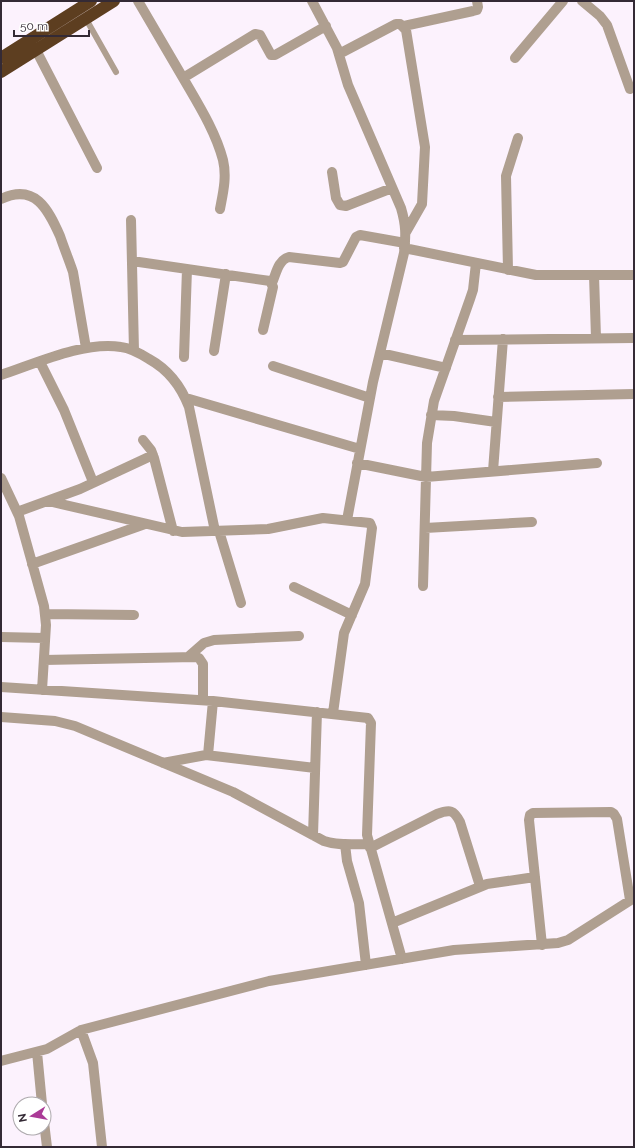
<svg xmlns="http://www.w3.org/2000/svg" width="635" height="1148" viewBox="0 0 635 1148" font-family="Raleway,sans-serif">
<rect width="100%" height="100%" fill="#fcf2fd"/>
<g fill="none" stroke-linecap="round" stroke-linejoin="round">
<path stroke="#af9f90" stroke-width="6" d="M86,19L116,72"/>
<path stroke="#af9f90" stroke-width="10" d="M138,1C154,28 170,56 186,83C200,107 216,133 223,160C227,177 223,193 220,209
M312,1L337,48L348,85L401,208C406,225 406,235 404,253L373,382L347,520
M582,1L600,16L607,25L630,89
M404,26L473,11L477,10L478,7L477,1
M36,50L97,168
M339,54L396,24H400L406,30L425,147L422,204L406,232
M515,58L563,1
M183,78L255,34L260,35L271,55H275L326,26
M332,172L336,198L340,205L346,206L392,188
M1,199C35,183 48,209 60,236C64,248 69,260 73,272L86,348
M131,220L134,351
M404,248L536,275H634
M132,261L270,281L273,287L263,330
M508,270L506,176L518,138
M594,275L596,338
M272,283C276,274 278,260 289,257L340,263L343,262L356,237L360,235L405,243
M455,340L634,338
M214,351L226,274
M380,353L446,368
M184,357L187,269
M40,362L64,410L93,482
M273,366L370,398
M1,375C37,363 84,341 121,347C131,348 141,354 149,359C169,370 181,386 189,407L215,531
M498,397L634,394
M186,398L360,449
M431,415L454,416L496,422
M143,440L151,450L154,458L173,531
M357,463L426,477L597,463
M493,471L503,339
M1,478L19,516L44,606L46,625L42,690
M48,501L182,532L268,529L323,518L370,523L372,528L365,584L344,633L333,713
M17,512L80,489L153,455
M425,528L532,522
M219,531L241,603
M32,564L145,524
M423,586L427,443L434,401L470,299L473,290L476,263
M294,587L352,615
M46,614L134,615
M1,637L45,638
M188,657L204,643L214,640L299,636
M44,660L195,657L199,658L203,664V700
M1,687L213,701L368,718L371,723L367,835L402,959
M1,717L55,721L75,726L233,792L324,841C338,846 354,844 369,844
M208,755L213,701
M163,763L206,755L315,768
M313,835L317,712
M345,844L347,861L359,903L366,965
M370,848L437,814C450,809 454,810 460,822L480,886
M392,923L487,884L535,877
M542,945L529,820L530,815L533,813L611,812L614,814L617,819L630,900
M81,1030L93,1063L102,1147
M37,1052L42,1104
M1,1061L47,1049L81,1030L269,981L454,950L558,943L568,940L634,898
M44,1122L47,1147"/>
<path stroke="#5d3e20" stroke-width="12" d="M1,58L91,1
M1,72L114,1"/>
</g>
<rect width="635" height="1148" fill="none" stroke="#342a35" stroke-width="4"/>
<g transform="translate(32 1116) rotate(259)"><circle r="19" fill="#ffffff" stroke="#aeaaae"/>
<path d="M0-3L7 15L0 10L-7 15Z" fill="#ab3a97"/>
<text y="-6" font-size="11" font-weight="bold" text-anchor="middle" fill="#342a35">N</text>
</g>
<path d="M14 30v6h75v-6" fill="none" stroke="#342a35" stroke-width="2"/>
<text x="20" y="30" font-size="12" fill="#342a35" stroke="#ffffff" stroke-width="3" paint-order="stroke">50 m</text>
</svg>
